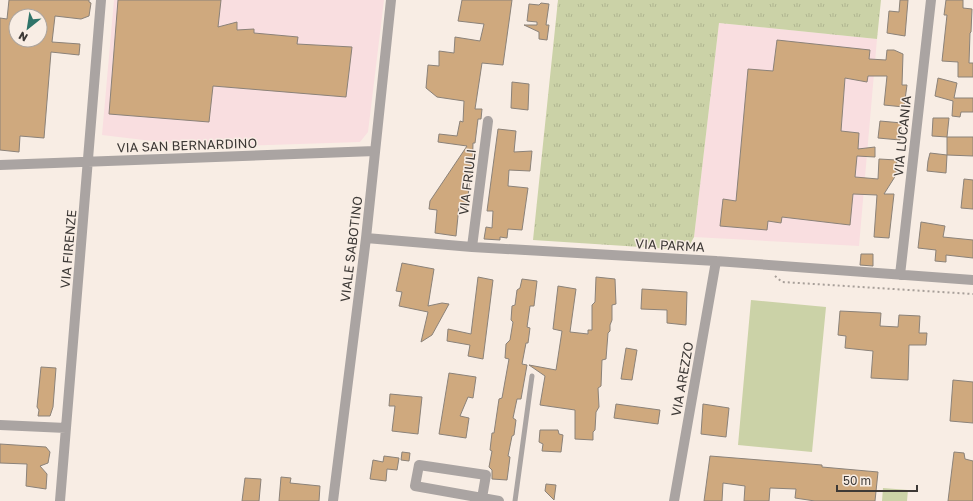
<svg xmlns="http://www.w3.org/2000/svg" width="973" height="501" viewBox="0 0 973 501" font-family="'Golos Text',sans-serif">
<defs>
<pattern id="grass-tufts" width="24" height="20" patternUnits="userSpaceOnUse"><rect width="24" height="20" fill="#cbd2a7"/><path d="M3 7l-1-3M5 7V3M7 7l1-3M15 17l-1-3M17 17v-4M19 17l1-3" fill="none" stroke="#afb590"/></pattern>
</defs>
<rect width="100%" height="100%" fill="#f8ede4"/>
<path fill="#f9dee0" d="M114,0H384L368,132L360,142L181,148L177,144L102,135Z
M719,23L877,39L859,246L694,237Z"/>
<path fill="url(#grass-tufts)" d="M558,0H881L877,39L719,23L694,237L687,250L533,240Z"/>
<path fill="#cbd2a7" d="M751,300L826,307L812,452L738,445Z
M883,488L908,490L907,501H882Z"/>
<path fill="#cfa97e" stroke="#8b8279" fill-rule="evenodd" d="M9,0H89V2L91,3L89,16L81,19L55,16L52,42L80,44L79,55L51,52L44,138L20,136L19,152L0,150V18L7,19ZM16,16H40V40H16Z
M118,0H221L218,27L237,22V30L254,29V33L298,37L297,44L352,47L346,97L213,86L209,122L109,114Z
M462,0H512L503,65L482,63L475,109H482L481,119H478L475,143H473L472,177H470L467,207L459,206L456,236L435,233L437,210L429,209L430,201L467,146L438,142L439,134L457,136L460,121L463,122L464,101L437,97L426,88L428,65L439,66V51L454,53L455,37L480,41L484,24L458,21Z
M900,0H908L905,36L887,33L889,11L899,12Z
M946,0H963V8L972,9L971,32L970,33L969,63H973V77H958V62L942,61L947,15H944Z
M541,3L549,4L546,25H549L547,40L539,39V32L524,25H537V22L527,21L529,4L539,5Z
M777,40L870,50L869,59L886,60L887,50H894L903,54L902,85H907L904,107L884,105L887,76H868L867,82L845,78L841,131L859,133L858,149L875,147V157L857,156L855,177L878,179L879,159L897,160L896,175L884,194H894L889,238L874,237L877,195L853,194L850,225L782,217L781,223L768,221L767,230L720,226L723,199L736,201L748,69L773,71Z
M938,78L957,83L954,98H973V112H961L960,117L952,116L953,101L935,96Z
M512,82L529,84L528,110L511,108Z
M933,118H949L947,137L932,136Z
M880,121L902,123L900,140L878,138Z
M498,129L516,131L514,152L532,151L530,171L509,170L508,186L528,188L522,230L508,229L507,238L500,237V240L484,239L486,227L492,228L493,211H487Z
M947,137H973V156L947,155Z
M930,153L947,155L946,173L927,171L928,161Z
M964,179L973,180V209L961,208Z
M921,222L945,226L943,237L973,240V258L946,255V262L935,261L936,250L918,248Z
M861,254H873V266L860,265Z
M402,263L434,269L428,306L442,303L449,304L432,335L421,342L428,312L399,306L402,292L396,291Z
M478,277L493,280L483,359L468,356L470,345L447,341L448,329L471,334Z
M596,277L615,279L616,304L612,305V320L610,325V331L608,333L606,359L602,360L601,386L598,388L599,407L596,412L595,430L593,432V440L575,439V410L540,405L545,376L529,365L556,370L562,331L553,329L558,286L576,289L570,332L588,334V330H592V305L595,302Z
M522,279L537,281L534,306H530L527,327L530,328L528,343H526L522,364L527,365L521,399H517L513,418L516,420L514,435L512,436L508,456L510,457L507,480L492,479V470L489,467L492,451L490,450L492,433H494L499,399L502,398L509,359L505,358L506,344L510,340L513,322L511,320L512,306L515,305L517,290L520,288Z
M642,289L687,292L686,325L667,323V310L641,309Z
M840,311L881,313L880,326L898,327L899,315L920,316L919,333H927L926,345H909L908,380L871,378L873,351L845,348L846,336L838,335Z
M626,348L637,350L632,380L621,379Z
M41,367L56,368L53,407L50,416H38L39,410L37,407Z
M449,373L476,377L473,398L468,397L460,416L469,418L466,438L439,434Z
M953,380L973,382V423L950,421Z
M390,394L422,397L418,434L392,431L395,406H389Z
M616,404L660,410L658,424L614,418Z
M703,404L729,408L726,437L701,434Z
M540,430H558L559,434L563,435L561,452L542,451L543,444L539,442Z
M0,444L46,447L50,452L48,463L40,466L47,474L46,489L26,486L27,464L0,463Z
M402,452L410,453L409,461L401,460Z
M954,452L964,453L965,459L973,461V501H948Z
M384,456L399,458L397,470L387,469L386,481L370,479L373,460L383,462Z
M710,456L822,465V467L878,472L875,501H815L795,498L796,489L770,488L769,501H744L745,486L723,483L722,501H704Z
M281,477L291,478L290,483L320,486L319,501H279Z
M245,478L261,479L259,501H242Z
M546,484L556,485L554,500L545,491Z"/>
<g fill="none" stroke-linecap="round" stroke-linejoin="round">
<path stroke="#a79f99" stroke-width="2" stroke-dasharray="2 3" stroke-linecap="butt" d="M775,276L782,282L973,294"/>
<path stroke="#aaa4a2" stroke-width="5" d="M515,501L532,376"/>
<path stroke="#aaa4a2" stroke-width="10" d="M0,165L375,151
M366,238L472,247L716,261L973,280
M472,247L488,121
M900,275L931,0
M0,425L66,428
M482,498L486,475L419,465L415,486L499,501
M60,501L101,0
M333,501L366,238L391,0
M674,501L716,261"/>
</g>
<g text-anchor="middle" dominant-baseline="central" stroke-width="3" stroke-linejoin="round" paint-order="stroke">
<g font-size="13" fill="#3d3936" stroke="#f8ede4">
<text transform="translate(902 136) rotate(-84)">VIA LUCANIA</text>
<text transform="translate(187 145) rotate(-2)">VIA SAN BERNARDINO</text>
<text transform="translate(467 182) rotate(-83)">VIA FRIULI</text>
<text transform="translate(670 245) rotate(3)">VIA PARMA</text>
<text transform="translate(68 249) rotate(-85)">VIA FIRENZE</text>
<text transform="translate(351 249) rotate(-83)">VIALE SABOTINO</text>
<text transform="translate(682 379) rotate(-80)">VIA AREZZO</text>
</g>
</g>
<g transform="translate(28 28) rotate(210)"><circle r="19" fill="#f8ede4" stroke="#ada59e"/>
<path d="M0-3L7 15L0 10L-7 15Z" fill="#2f7469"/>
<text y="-6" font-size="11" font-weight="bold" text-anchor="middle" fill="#3d3936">N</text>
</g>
<path d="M837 485v6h80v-6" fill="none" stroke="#3d3936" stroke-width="2"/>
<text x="843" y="485" font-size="12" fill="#3d3936" stroke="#f8ede4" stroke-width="3" paint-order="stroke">50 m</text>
</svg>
